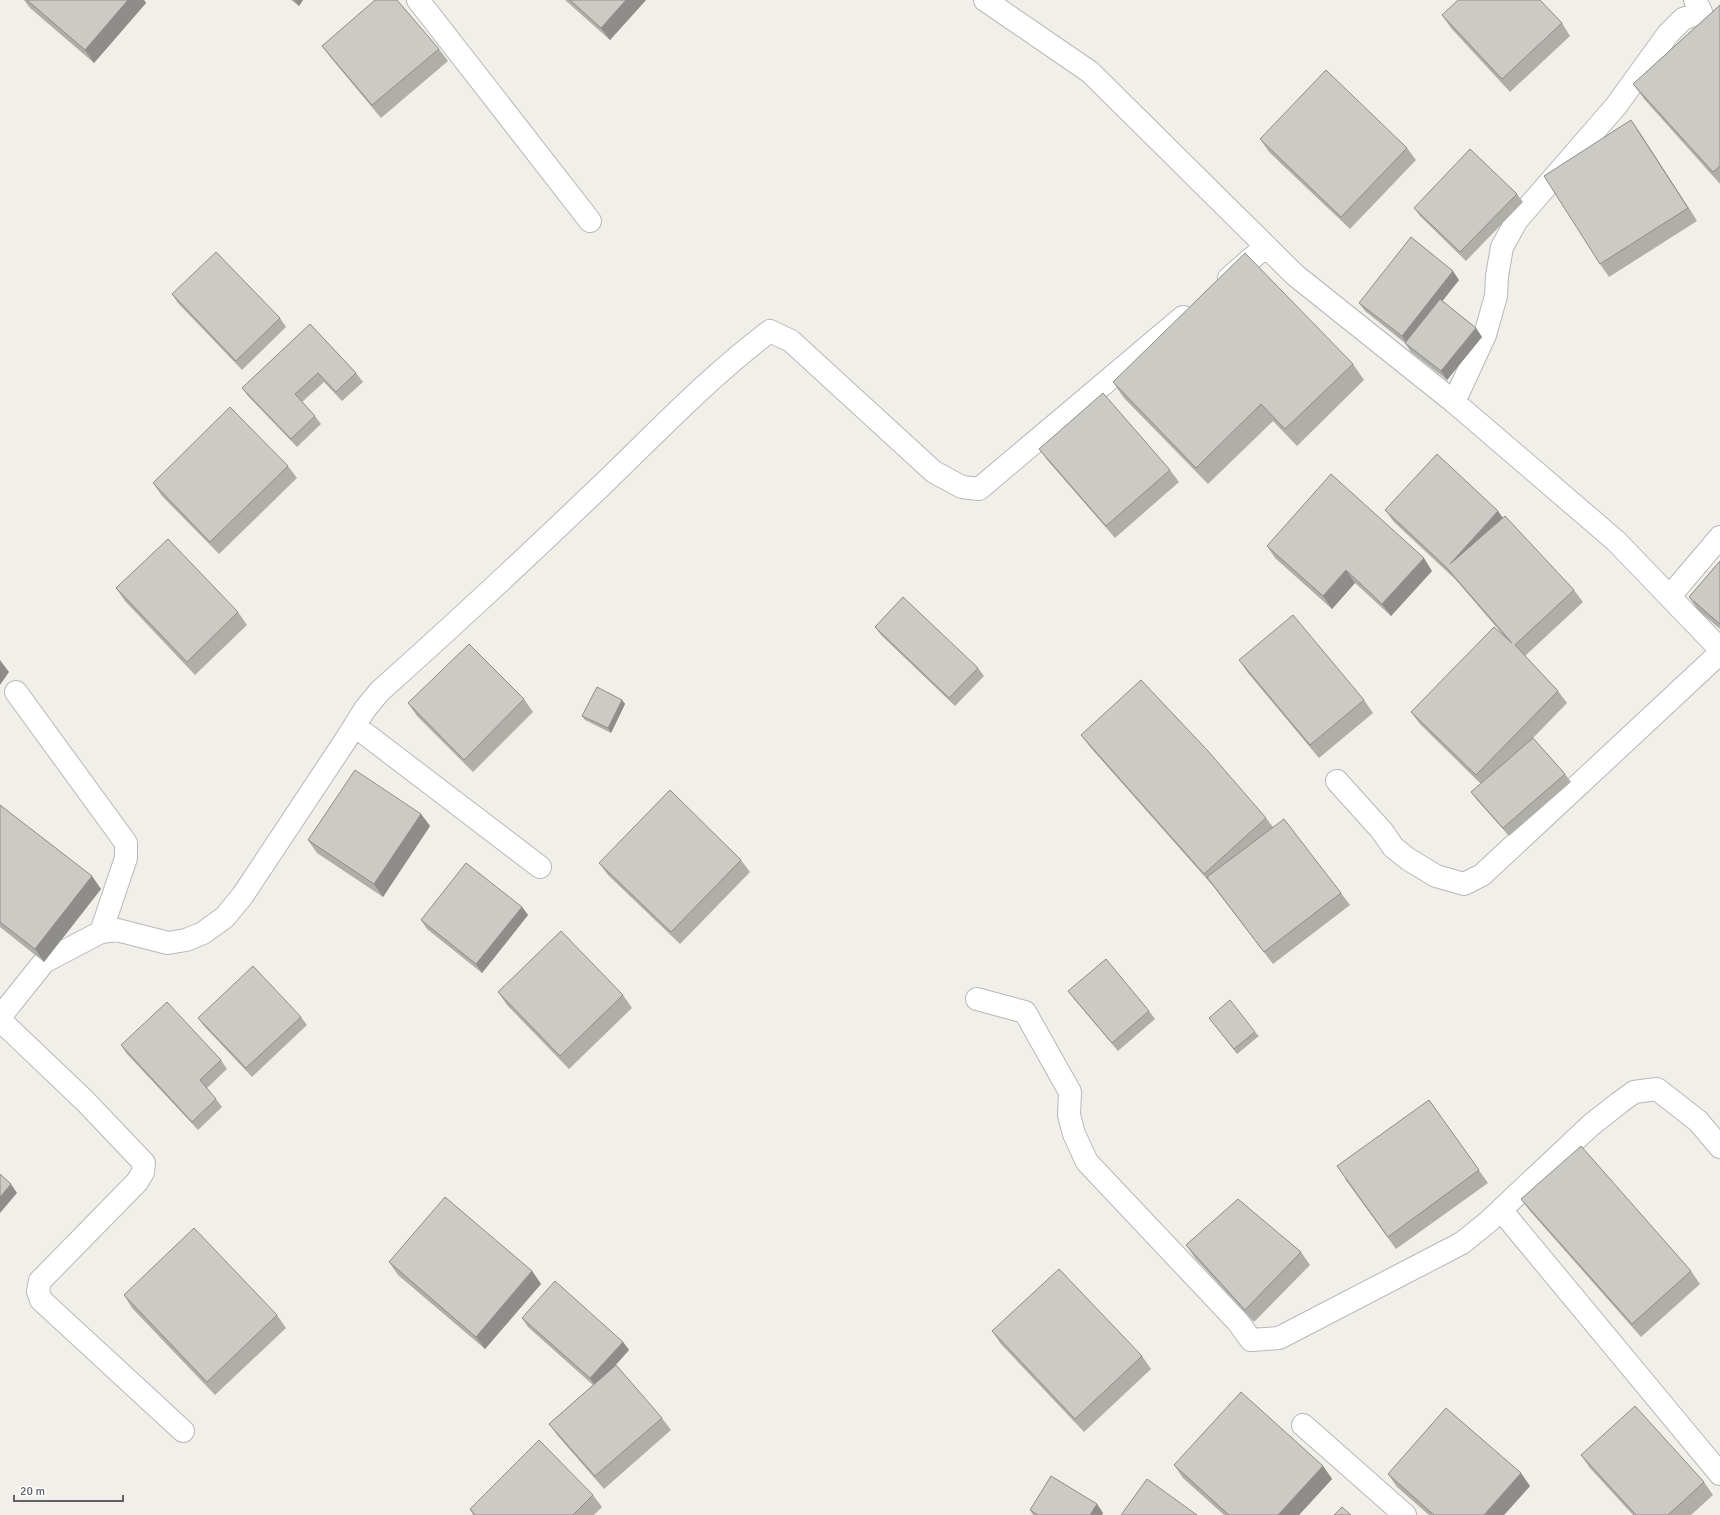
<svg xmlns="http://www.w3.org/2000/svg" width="1720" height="1515" viewBox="0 0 1720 1515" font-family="Signika,sans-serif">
<rect width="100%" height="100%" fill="#f1efe8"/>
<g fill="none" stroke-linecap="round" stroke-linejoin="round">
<defs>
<path id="street" d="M418,0L590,221
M985,0L1090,72L1295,275L1454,402L1616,541L1720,649
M1229,278L1266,246
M1454,402L1485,335L1496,296L1497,276L1502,247L1517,220L1616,106L1668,34L1683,19L1701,12L1695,0
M1670,596L1720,537
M16,692L126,843V858L101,932
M355,726L540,867
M1337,781L1382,831L1393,847L1408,859L1436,876L1464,884L1482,875L1720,653
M977,999L1025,1012L1070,1092L1069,1115L1074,1134L1087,1162L1238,1322L1251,1340L1279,1338L1462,1243L1488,1222L1591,1125L1619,1103L1634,1092L1657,1089L1698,1121L1720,1147
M0,1017L44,962L101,932L117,930L168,943L186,940L203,933L225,917L243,895L347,738L365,709L380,691C455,624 529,555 601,486C656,433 710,376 770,331L791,341L934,472L962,487L979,489L1183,317
M0,1020L85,1101L144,1163L143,1172L137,1182L40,1281L38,1291L41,1300L183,1431
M1501,1210L1720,1474
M1303,1425L1405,1515"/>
</defs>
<use href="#street" stroke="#b5b8bc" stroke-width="24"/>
<use href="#street" stroke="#fff" stroke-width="22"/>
</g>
<path fill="#afaea9" d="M24,0H144L146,3L94,63L30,8Z
M291,0H303L299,6Z
M565,0H646L610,40Z
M1720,5V184L1645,100L1633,84Z
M1442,15L1562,23L1570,36L1510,92L1451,28Z
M322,46L439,49L448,61L381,118L331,58Z
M1631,120L1640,133L1697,221L1609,277L1600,264Z
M1260,139L1407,148L1416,160L1350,229L1269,152Z
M1517,194L1523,202L1466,261L1420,216L1414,208Z
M1459,280L1442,301L1476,328L1482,337L1447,380L1411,352L1405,343L1365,311L1359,303Z
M172,294L280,318L286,327L242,370L178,303Z
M310,324L356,373L363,382L342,401L324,382L302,402L315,416L321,424L297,447L248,396L242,388Z
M1353,364L1364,380L1297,446L1273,421L1208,484L1124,398L1113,382Z
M1039,449L1170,470L1179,482L1115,538L1048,461Z
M288,466L297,478L219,554L162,496L153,483Z
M1385,510L1498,511L1503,518L1574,590L1583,602L1525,656L1558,691L1567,703L1533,738L1565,774L1571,782L1509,836L1477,800L1471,792L1481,784L1420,724L1411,712L1505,637L1455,579L1394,522Z
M1267,546L1432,571L1391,616L1355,583L1332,609L1275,558Z
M1720,561V629L1698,610L1689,597Z
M116,588L238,612L247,625L195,675L125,601Z
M875,627L978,668L984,676L955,706L881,635Z
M1239,660L1364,700L1373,713L1319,758L1248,673Z
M524,699L533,712L473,772L417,716L408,703Z
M622,700L625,704L611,733L585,720L582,716Z
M1081,735L1266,818L1273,827L1341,893L1350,905L1273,964L1213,886L1090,747Z
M0,805L101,889L44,962L0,927Z
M421,814L430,826L383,897L317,853L308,840Z
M741,860L750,872L680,944L608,875L599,863Z
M522,907L528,915L482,973L427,929L421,920Z
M1068,991L1149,1011L1155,1019L1118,1051L1074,999Z
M498,992L623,995L632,1008L569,1069L507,1005Z
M301,1017L307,1025L252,1077L204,1026L198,1018Z
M1209,1018L1255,1032L1259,1036L1237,1054Z
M121,1045L221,1060L227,1069L207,1088L216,1099L222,1107L198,1130L127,1054Z
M1429,1100L1488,1183L1396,1249L1345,1179Z
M1521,1199L1691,1271L1700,1284L1641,1337L1530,1211Z
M1186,1245L1301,1252L1310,1265L1254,1322L1195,1258Z
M389,1262L532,1271L541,1284L485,1349L398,1275Z
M124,1295L277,1315L286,1328L215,1395L132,1308Z
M522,1318L623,1342L629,1350L612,1369L662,1418L671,1430L604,1489L558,1436L549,1424L593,1385L528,1327Z
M992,1331L1142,1356L1151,1369L1084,1432L1001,1344Z
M1581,1455L1704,1482L1713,1495L1691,1515H1633L1590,1468Z
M1174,1465L1323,1466L1332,1479L1299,1515H1224L1183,1478Z
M1388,1474L1530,1486L1504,1515H1429L1397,1487Z
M593,1495L602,1507L594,1515H473L470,1509Z
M1097,1504L1103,1513L1102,1515H1033L1030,1510Z"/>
<path fill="#8f8d8a" d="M128,0H144L146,3L94,63L85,50Z
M294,0H303L299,6Z
M626,0H646L610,40L601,28Z
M1631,120L1640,133L1697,221L1688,208Z
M1453,271L1459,280L1408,345L1402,336Z
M1476,328L1482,337L1447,380L1441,371Z
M1498,511L1507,524L1450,564Z
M1424,558L1432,571L1391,616L1382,604Z
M1346,570L1355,583L1332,609L1323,596Z
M0,660L9,672L0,685Z
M622,700L625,704L611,733L608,728Z
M421,814L430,826L383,897L374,884Z
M92,876L101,889L44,962L35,949Z
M522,907L528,915L482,973L476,964Z
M11,1184L17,1193L0,1213V1197Z
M532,1271L541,1284L485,1349L476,1337Z
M623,1342L629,1350L596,1387L590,1378Z
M1323,1466L1332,1479L1299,1515H1278Z
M1521,1473L1530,1486L1504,1515H1484Z
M1097,1504L1103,1513L1102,1515H1090Z"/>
<path fill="#cccac5" stroke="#8f8d8a" d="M27,0H128L85,50Z
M375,0H397L439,49L372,105L322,46Z
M570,0H626L601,28Z
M1458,0H1540L1562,23L1502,79L1442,15Z
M1720,5V166L1713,172L1633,84Z
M1326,70L1407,148L1341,217L1260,139Z
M1631,120L1688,208L1600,264L1544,176Z
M1470,149L1517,194L1460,252L1414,208Z
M1411,237L1453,271L1402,336L1359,303Z
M216,252L280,318L236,361L172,294Z
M1245,253L1353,364L1285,429L1261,404L1196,468L1113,382Z
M1440,299L1476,328L1441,371L1405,343Z
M310,324L356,373L336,392L318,373L295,394L315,416L291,439L242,388Z
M1103,393L1170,470L1106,526L1039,449Z
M230,407L288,466L210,542L153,483Z
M1437,454L1498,511L1450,564L1505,516L1574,590L1515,645L1558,691L1476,775L1411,712L1494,627L1512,643L1446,567L1385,510Z
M1331,474L1424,558L1382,604L1346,570L1323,596L1267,546Z
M168,539L238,612L187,662L116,588Z
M1720,561V624L1689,597Z
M903,597L978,668L949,698L875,627Z
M1293,615L1364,700L1310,745L1239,660Z
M469,644L524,699L464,760L408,703Z
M1141,680L1208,751L1266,818L1204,874L1081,735Z
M597,687L622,700L608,728L582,716Z
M1533,738L1565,774L1503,828L1471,792Z
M355,770L421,814L374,884L308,840Z
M670,790L741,860L671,932L599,863Z
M0,805L92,876L35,949L0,922Z
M1284,819L1341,893L1264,952L1207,877Z
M466,863L522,907L476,964L421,920Z
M561,931L623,995L560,1056L498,992Z
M1106,959L1149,1011L1112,1043L1068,991Z
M253,966L301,1017L246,1068L198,1018Z
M1230,1000L1255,1032L1234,1049L1209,1018Z
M167,1002L221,1060L200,1080L216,1099L192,1122L121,1045Z
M1429,1100L1479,1170L1388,1237L1337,1166Z
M1581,1146L1691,1271L1632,1324L1521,1199Z
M0,1174L11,1184L0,1197Z
M445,1197L532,1271L476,1337L389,1262Z
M1238,1199L1301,1252L1245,1310L1186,1245Z
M194,1228L277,1315L207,1382L124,1295Z
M1059,1269L1142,1356L1075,1419L992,1331Z
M555,1281L623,1342L590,1378L522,1318Z
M616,1365L662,1418L595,1476L549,1424Z
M1241,1392L1323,1466L1278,1515H1229L1174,1465Z
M1635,1406L1704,1482L1668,1515H1636L1581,1455Z
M1446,1408L1521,1473L1484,1515H1434L1388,1474Z
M539,1440L593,1495L573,1515H475L470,1509Z
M1051,1476L1097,1504L1090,1515H1038L1030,1510Z
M1147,1479L1197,1515H1121Z
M1342,1507L1351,1515H1334Z"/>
<path d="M14 1495v6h109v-6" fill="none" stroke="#5f6368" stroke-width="2"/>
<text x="20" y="1495" font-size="12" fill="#5f6368" stroke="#ffffff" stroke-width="3" paint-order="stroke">20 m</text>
</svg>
